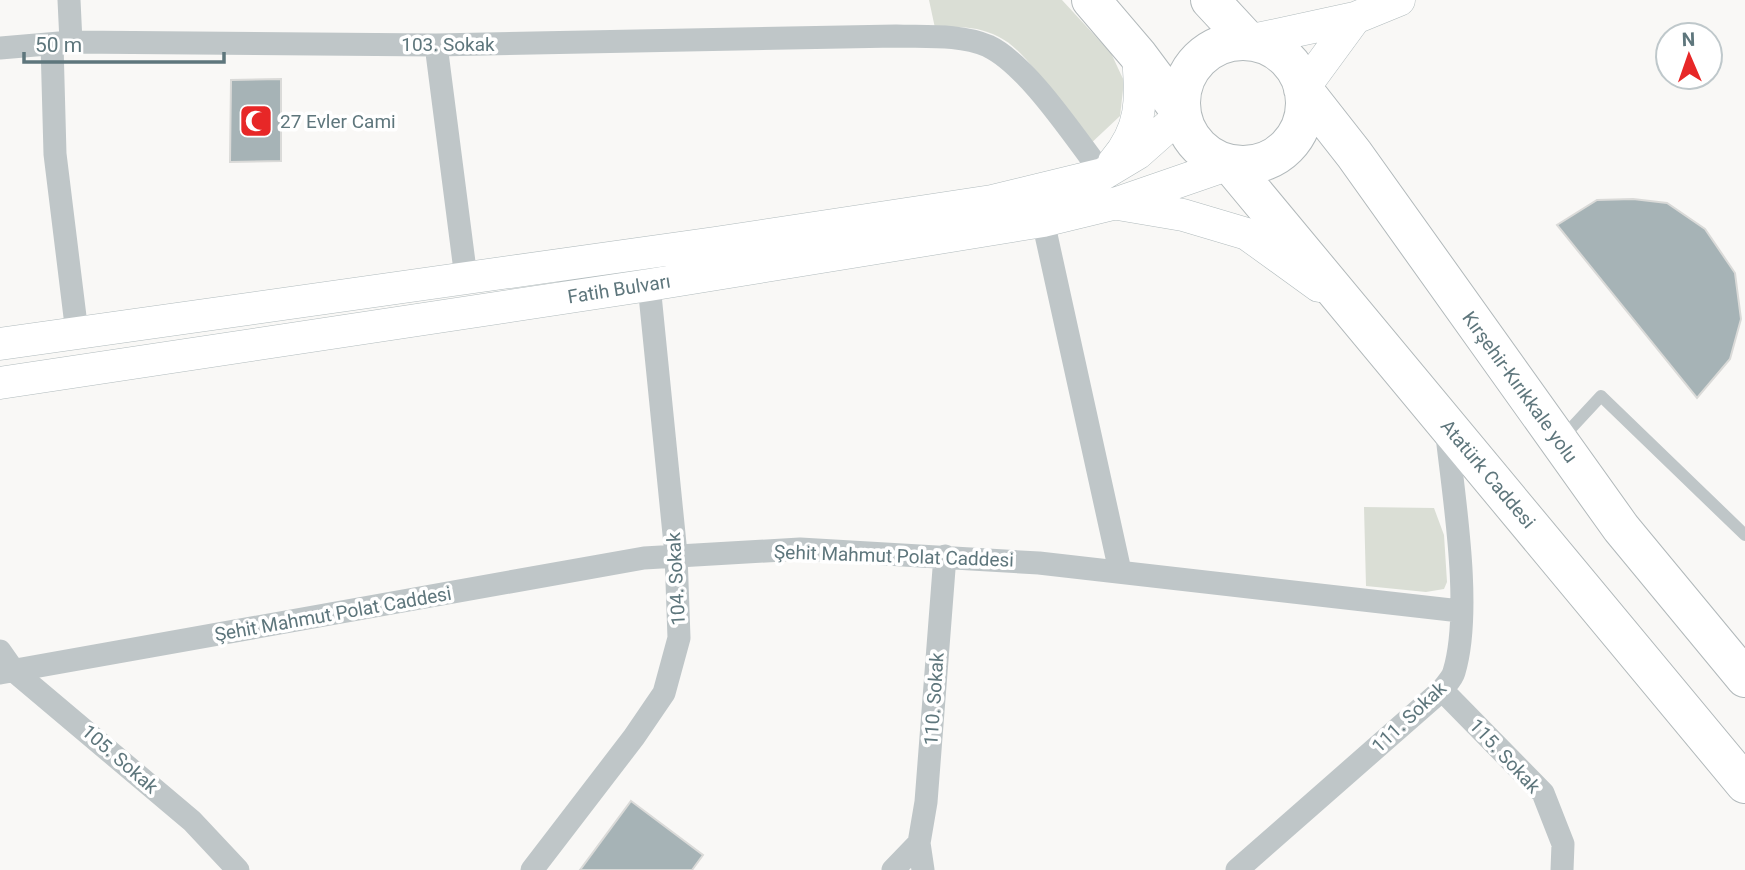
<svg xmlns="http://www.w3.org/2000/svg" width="1745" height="870" viewBox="0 0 1745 870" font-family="Roboto,sans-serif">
<rect width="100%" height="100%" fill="#f9f8f6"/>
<path fill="#daded5" d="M929,0H1062L1111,53L1124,81L1120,116L1087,147C1065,116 1032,53 999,37C978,26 957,26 935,28Z
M1364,507L1434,508L1444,535L1447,582L1444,589L1426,592L1366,586Z"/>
<path fill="#a6b3b6" stroke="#dadad8" stroke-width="2" d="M281,79V161L230,162L231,80Z
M1633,199L1667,203L1705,229L1735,273L1741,319L1730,359L1697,398L1557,225L1597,200Z
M631,801L703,855L692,870H580Z"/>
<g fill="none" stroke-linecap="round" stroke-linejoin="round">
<defs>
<path id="secondary" d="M1248,41L1355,18L1399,0
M1303,89L1355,18
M1114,162C1144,127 1141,98 1138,55
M1118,204L1183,215L1247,234L1319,286
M0,344L715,243L992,201L1103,174L1138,153L1182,114
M0,383L649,285L1043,221L1117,203L1230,164"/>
<path id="highway" d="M1091,0L1138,55L1182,114
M1210,0L1248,41
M1181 103a62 62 0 1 1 124 0a62 62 0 1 1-124 0Z
M1303,89L1354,154L1621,528L1745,678
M1230,164L1745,784"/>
</defs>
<use href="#secondary" stroke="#b1bbbd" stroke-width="33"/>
<use href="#highway" stroke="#b2b9bb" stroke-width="40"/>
<path stroke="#bfc6c8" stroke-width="12" d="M1562,438L1601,396L1745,535"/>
<path stroke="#bfc6c8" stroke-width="23" d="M69,0L71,42
M52,44L55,154L77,333
M436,45L466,278
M0,48L71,42L436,45L896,36C925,37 960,34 988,46C1028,65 1075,138 1103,174
M1043,221L1120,571
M0,651L14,671L192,821L238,870
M0,673L644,558L800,549L1039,563L1460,611
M1442,690L1543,793L1563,844L1562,870
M919,843L923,870
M532,870L634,737L664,693L679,638L676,554L649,285
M893,870L919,843L926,802L945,556
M1237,870L1442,690C1446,684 1452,679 1454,672C1473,609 1453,493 1446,427"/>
<use href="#secondary" stroke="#fff" stroke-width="32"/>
<use href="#highway" stroke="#fff" stroke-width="38"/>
</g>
<defs>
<symbol id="mosque-square" viewBox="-11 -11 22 22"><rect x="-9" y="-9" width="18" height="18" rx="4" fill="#e72727" stroke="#fff"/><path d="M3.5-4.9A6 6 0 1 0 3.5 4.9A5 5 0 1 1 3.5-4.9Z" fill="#fff"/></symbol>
</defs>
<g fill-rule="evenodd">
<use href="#mosque-square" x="237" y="102" width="38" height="38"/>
</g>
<g text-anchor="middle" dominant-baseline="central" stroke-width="7" stroke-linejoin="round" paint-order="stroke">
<g font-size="19" fill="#5e767c" stroke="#fff">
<text x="448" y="44">103. Sokak</text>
<text transform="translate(619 289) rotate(-9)">Fatih Bulvarı</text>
<text transform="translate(1520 387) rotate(54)">Kırşehir-Kırıkkale yolu</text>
<text transform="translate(1488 474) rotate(50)">Atatürk Caddesi</text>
<text transform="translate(894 556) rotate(2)">Şehit Mahmut Polat Caddesi</text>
<text transform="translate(676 579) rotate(-93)">104. Sokak</text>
<text transform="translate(333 614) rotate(-10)">Şehit Mahmut Polat Caddesi</text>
<text transform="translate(934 699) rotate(-86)">110. Sokak</text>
<text transform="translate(1409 717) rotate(-43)">111. Sokak</text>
<text transform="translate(1505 756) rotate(47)">115. Sokak</text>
<text transform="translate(120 759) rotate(41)">105. Sokak</text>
</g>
<g font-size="19" fill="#5e767c" stroke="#fff" text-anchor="start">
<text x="280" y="121">27 Evler Cami</text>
</g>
</g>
<g transform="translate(1689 56) rotate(358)"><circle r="33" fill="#ffffff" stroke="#bfc8cb" stroke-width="2"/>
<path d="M0-5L12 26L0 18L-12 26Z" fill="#e72727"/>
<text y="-10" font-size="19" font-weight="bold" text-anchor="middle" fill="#5e767c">N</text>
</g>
<path d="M24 52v10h200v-10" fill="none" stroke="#5e767c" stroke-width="3.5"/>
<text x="35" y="52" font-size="21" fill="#5e767c" stroke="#ffffff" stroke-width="5" paint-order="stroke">50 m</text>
</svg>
